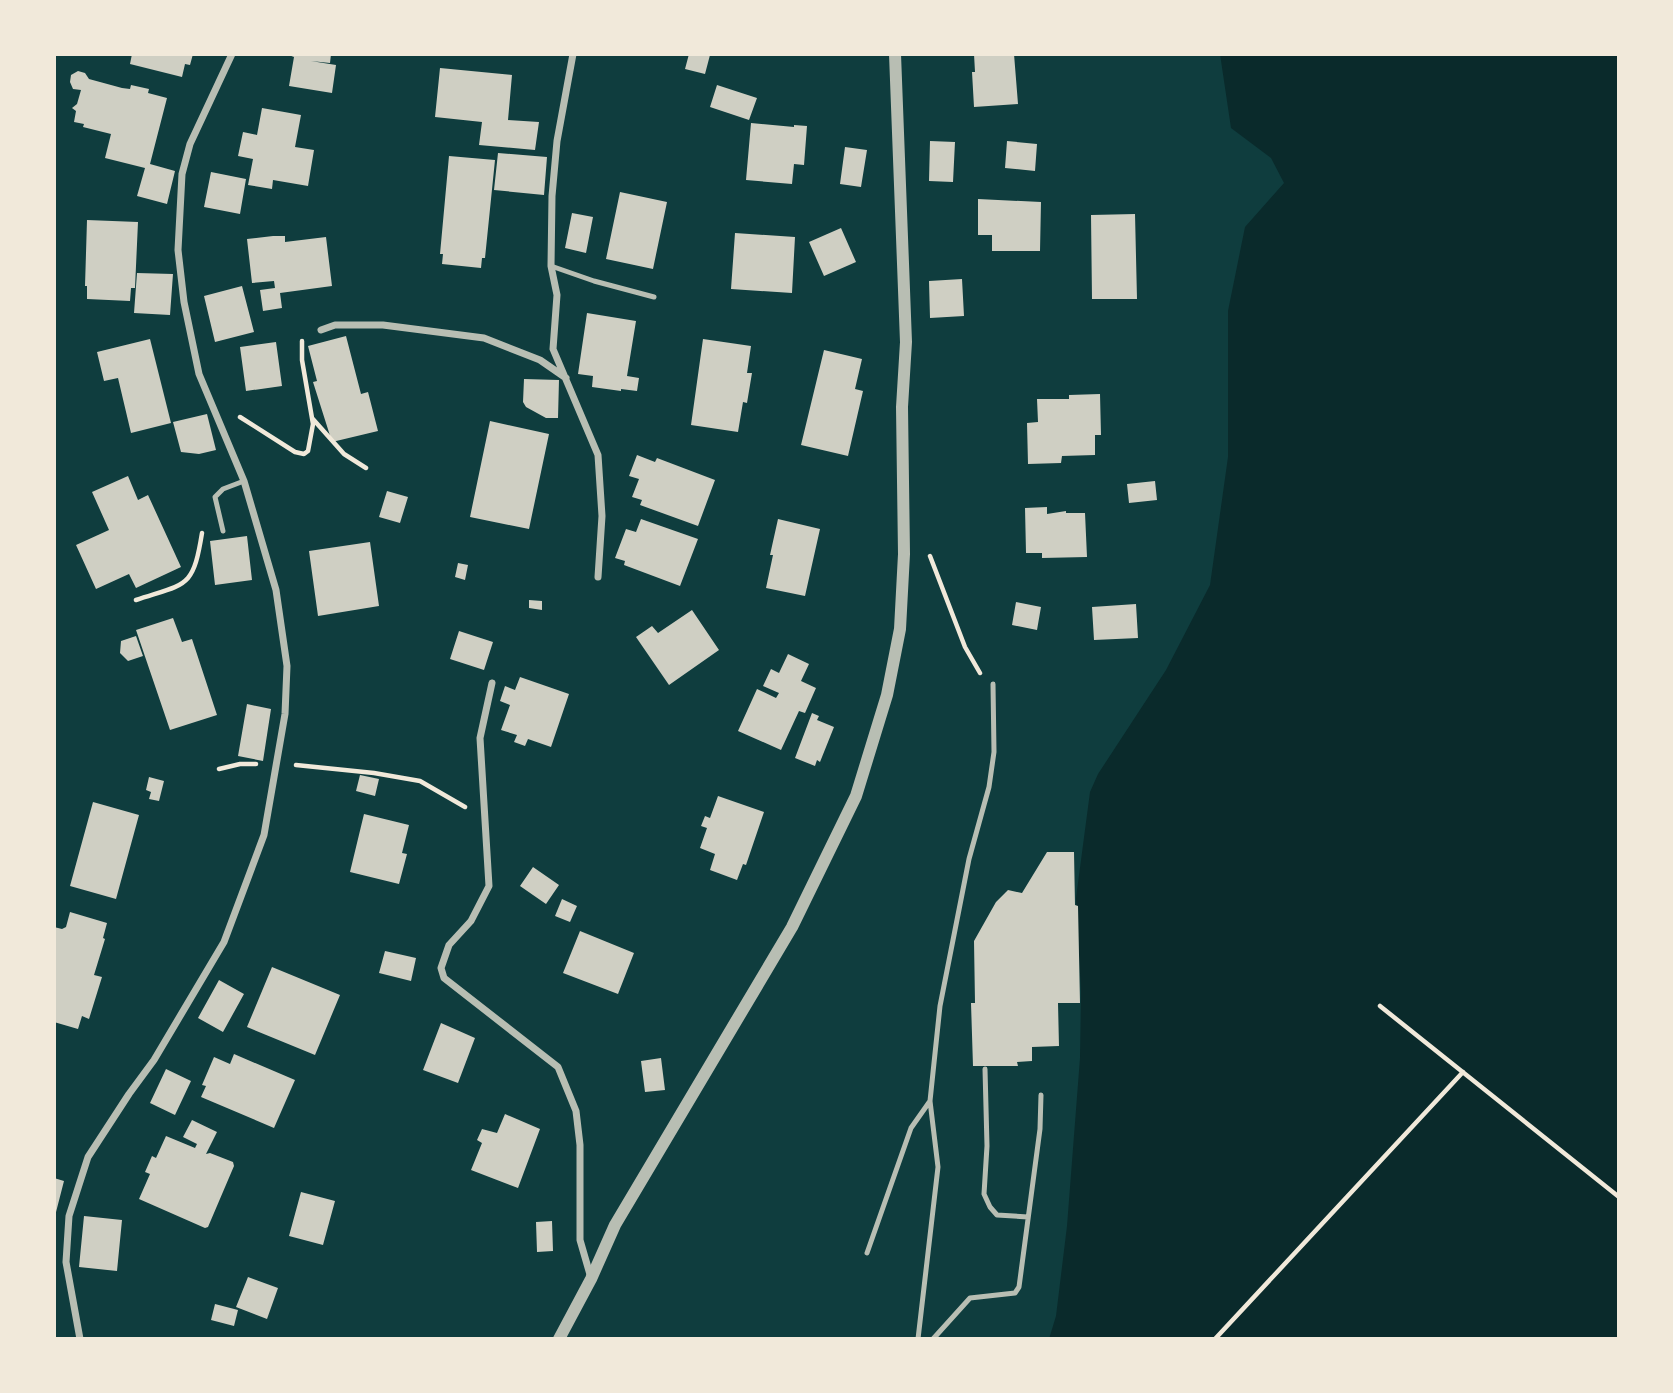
<svg xmlns="http://www.w3.org/2000/svg" width="1673" height="1393" viewBox="0 0 1673 1393" font-family="Karla,sans-serif">
<rect width="100%" height="100%" fill="#0f3d3e"/>
<path fill="#0a2a2b" d="M1220,54H1619V1339H1049L1056,1316L1067,1226L1080,1058L1081,992L1076,898L1090,792L1098,774L1166,670L1210,585L1228,457V311L1245,227L1284,183L1271,158L1231,128Z"/>
<path fill="#cfcfc3" d="M132,54H193L190,65L185,64L182,77L130,64Z
M286,54H331L330,63L311,61L336,65L332,93L289,86L294,57Z
M689,54L710,55L705,74L685,69Z
M974,54H1014L1018,104L974,107L972,72H975Z
M440,68L512,75L508,120L539,122L535,150L479,145L482,122L435,117Z
M78,71L85,73L89,79L122,88L130,89L131,85L149,89L148,93L167,98L150,164L175,171L167,204L137,196L145,168L105,158L111,134L83,127L84,124L74,122L76,111L72,108L77,104L81,90L73,89L70,82L71,75Z
M717,85L757,98L749,120L710,107Z
M262,108L301,115L295,147L314,150L308,186L273,180L272,189L248,185L253,159L238,156L243,132L257,135Z
M751,123L794,127V125L807,126L804,165L794,164L792,184L746,180Z
M930,141L955,142L953,182L929,181Z
M1007,141L1037,144L1035,171L1005,168Z
M845,147L867,150L861,187L840,184Z
M498,153L547,157L544,195L494,190Z
M449,156L495,160L485,258H482L481,268L442,264L443,254H440Z
M211,172L246,179L240,214L204,207Z
M620,192L667,202L653,269L606,259Z
M978,199L1041,202L1040,251H992V235H978Z
M572,213L593,217L586,253L565,248Z
M1135,214L1137,299H1092L1091,215Z
M87,220L138,222L135,288H131L130,301L87,299V286H85Z
M841,228L856,262L824,276L809,242Z
M735,233L795,237L792,293L731,289Z
M273,236H285V242L326,237L332,286L280,293L282,308L263,311L260,290L275,288L274,281L252,283L247,239Z
M137,273L173,274L170,315L134,313Z
M962,279L964,316L930,318L929,281Z
M242,286L254,332L215,342L204,296Z
M587,313L636,321L627,376L639,378L637,391L621,389V391L592,387L593,376L578,374Z
M346,336L361,394L368,392L378,431L332,442L313,382L317,381L308,346Z
M150,339L171,423L131,433L118,378L104,381L97,352Z
M703,339L751,346L747,373H752L747,403L743,402L738,432L691,425Z
M276,342L282,386L246,391L240,347Z
M824,350L862,359L855,389L863,391L848,456L801,445Z
M524,379L559,380L558,418H546L526,407L523,402Z
M1100,394L1101,435H1095V455L1062,456L1061,463L1028,464L1027,423L1038,422L1037,399H1069V395Z
M207,414L216,450L199,454L181,452L173,422Z
M490,421L549,434L529,529L470,517Z
M637,455L655,462L657,458L715,480L698,526L640,505L642,500L632,497L639,479L629,476Z
M128,476L138,500L148,495L181,567L136,588L129,574L96,589L76,545L109,530L92,492Z
M1155,481L1157,500L1129,503L1127,484Z
M387,491L408,497L400,523L379,517Z
M1047,507V514L1066,511V513H1085L1087,557L1042,558V553H1026L1025,508Z
M641,519L698,539L680,586L624,565L625,561L615,558L626,529L636,532Z
M778,519L820,529L805,596L766,588L773,555H770Z
M247,536L252,580L215,585L210,541Z
M370,542L379,606L318,616L309,551Z
M458,563L468,565L465,580L455,577Z
M529,600L542,601V610L529,608Z
M1016,602L1041,607L1037,630L1012,625Z
M1136,604L1138,638L1094,640L1092,607Z
M692,610L719,650L669,685L636,637L652,626L658,633Z
M173,618L182,642L192,639L217,715L170,730L136,630Z
M459,631L493,642L484,670L450,659Z
M136,636L143,656L128,661L120,653L121,641Z
M788,654L809,664L801,681L816,688L805,713L799,711L781,750L738,731L757,689L776,698L779,693L763,686L771,669L779,673Z
M520,677L569,694L551,747L528,739L525,746L514,742L517,735L501,730L510,705L500,701L505,686L515,690Z
M247,704L271,709L263,761L238,756Z
M812,713L819,716L817,720L834,727L820,762L817,760L815,766L795,758Z
M360,775L379,779L375,796L356,791Z
M149,777L164,781L159,801L149,799L151,792L146,790Z
M718,796L764,812L746,865L743,864L737,880L710,870L715,854L700,848L707,828L701,826L705,816L710,818Z
M93,802L139,815L116,899L70,886Z
M364,814L409,825L402,853L407,854L399,884L350,872Z
M1047,852H1074L1075,905L1078,906L1080,1003H1058L1059,1046L1032,1047V1061L1017,1062L1018,1066H973L971,1003H975L974,941L996,902L1008,890L1022,893Z
M533,867L559,885L546,904L520,886Z
M562,899L577,906L570,922L555,916Z
M70,912L107,923L103,938L105,939L94,975L102,977L89,1019L82,1016L78,1029L54,1022V927L62,929L66,927Z
M580,931L634,953L618,994L563,973Z
M385,951L416,958L411,981L379,973Z
M272,967L340,995L315,1055L247,1027Z
M219,980L244,994L223,1032L198,1018Z
M441,1023L475,1038L458,1083L423,1070Z
M234,1054L295,1080L274,1128L201,1097L206,1086L202,1085L214,1057L230,1064Z
M661,1058L665,1090L645,1092L641,1061Z
M166,1069L191,1081L175,1115L150,1103Z
M505,1114L540,1129L518,1188L471,1170L482,1143L477,1140L482,1129L497,1133Z
M192,1120L217,1132L206,1154L210,1153L233,1162L234,1166L208,1227L205,1228L139,1199L150,1174L145,1172L152,1156L156,1158L166,1136L195,1148L197,1144L183,1137Z
M54,1178L64,1181L55,1216H54Z
M301,1192L335,1201L323,1245L289,1236Z
M84,1216L122,1220L117,1271L79,1267Z
M552,1221L553,1251L537,1252L536,1222Z
M248,1277L278,1288L267,1319L236,1307Z
M215,1304L238,1310L234,1326L211,1320Z"/>
<g fill="none" stroke-linecap="round" stroke-linejoin="round">
<path stroke="#f1e9da" stroke-width="4.5" d="M240,417L295,452L304,454L308,451L313,424L302,360V341
M312,418L344,454L366,468
M930,556L965,647L980,673
M136,600C187,583 193,589 202,533
M296,765L374,773L420,781L465,807
M219,769L240,764H256
M1380,1006L1619,1197
M1215,1339L1463,1072"/>
<path stroke="#b8beb3" stroke-width="5" d="M551,266L594,281L654,297
M223,531L215,497L223,489L244,481
M985,1069L987,1146L984,1194L990,1207L997,1215L1028,1217
M867,1253L911,1128L930,1101
M918,1339L938,1167L930,1101L940,1006L969,859L989,787L994,752L993,684
M933,1339L970,1298L1015,1293L1019,1287L1040,1129L1041,1095"/>
<path stroke="#b8beb3" stroke-width="7" d="M573,54L557,141L552,196L551,266L557,295L553,349L598,455L602,516L598,577
M321,330L335,325H383L484,338L540,360L566,378
M492,683L480,738L489,886L471,921L449,945L441,968L444,978L558,1067L576,1111L580,1145V1240L591,1278
M80,1339L66,1262L69,1216L88,1157L129,1094L154,1060L224,942L264,835L285,714L287,666L276,590L244,481L199,374L184,302L178,250L182,174L190,144L232,54"/>
<path stroke="#b8beb3" stroke-width="12" d="M559,1339L591,1279L615,1225L792,927L856,796L887,695L900,629L904,554L902,407L906,342L895,54"/>
</g>
<rect width="1673" height="1393" fill="none" stroke="#f1e9da" stroke-width="112"/>
</svg>
